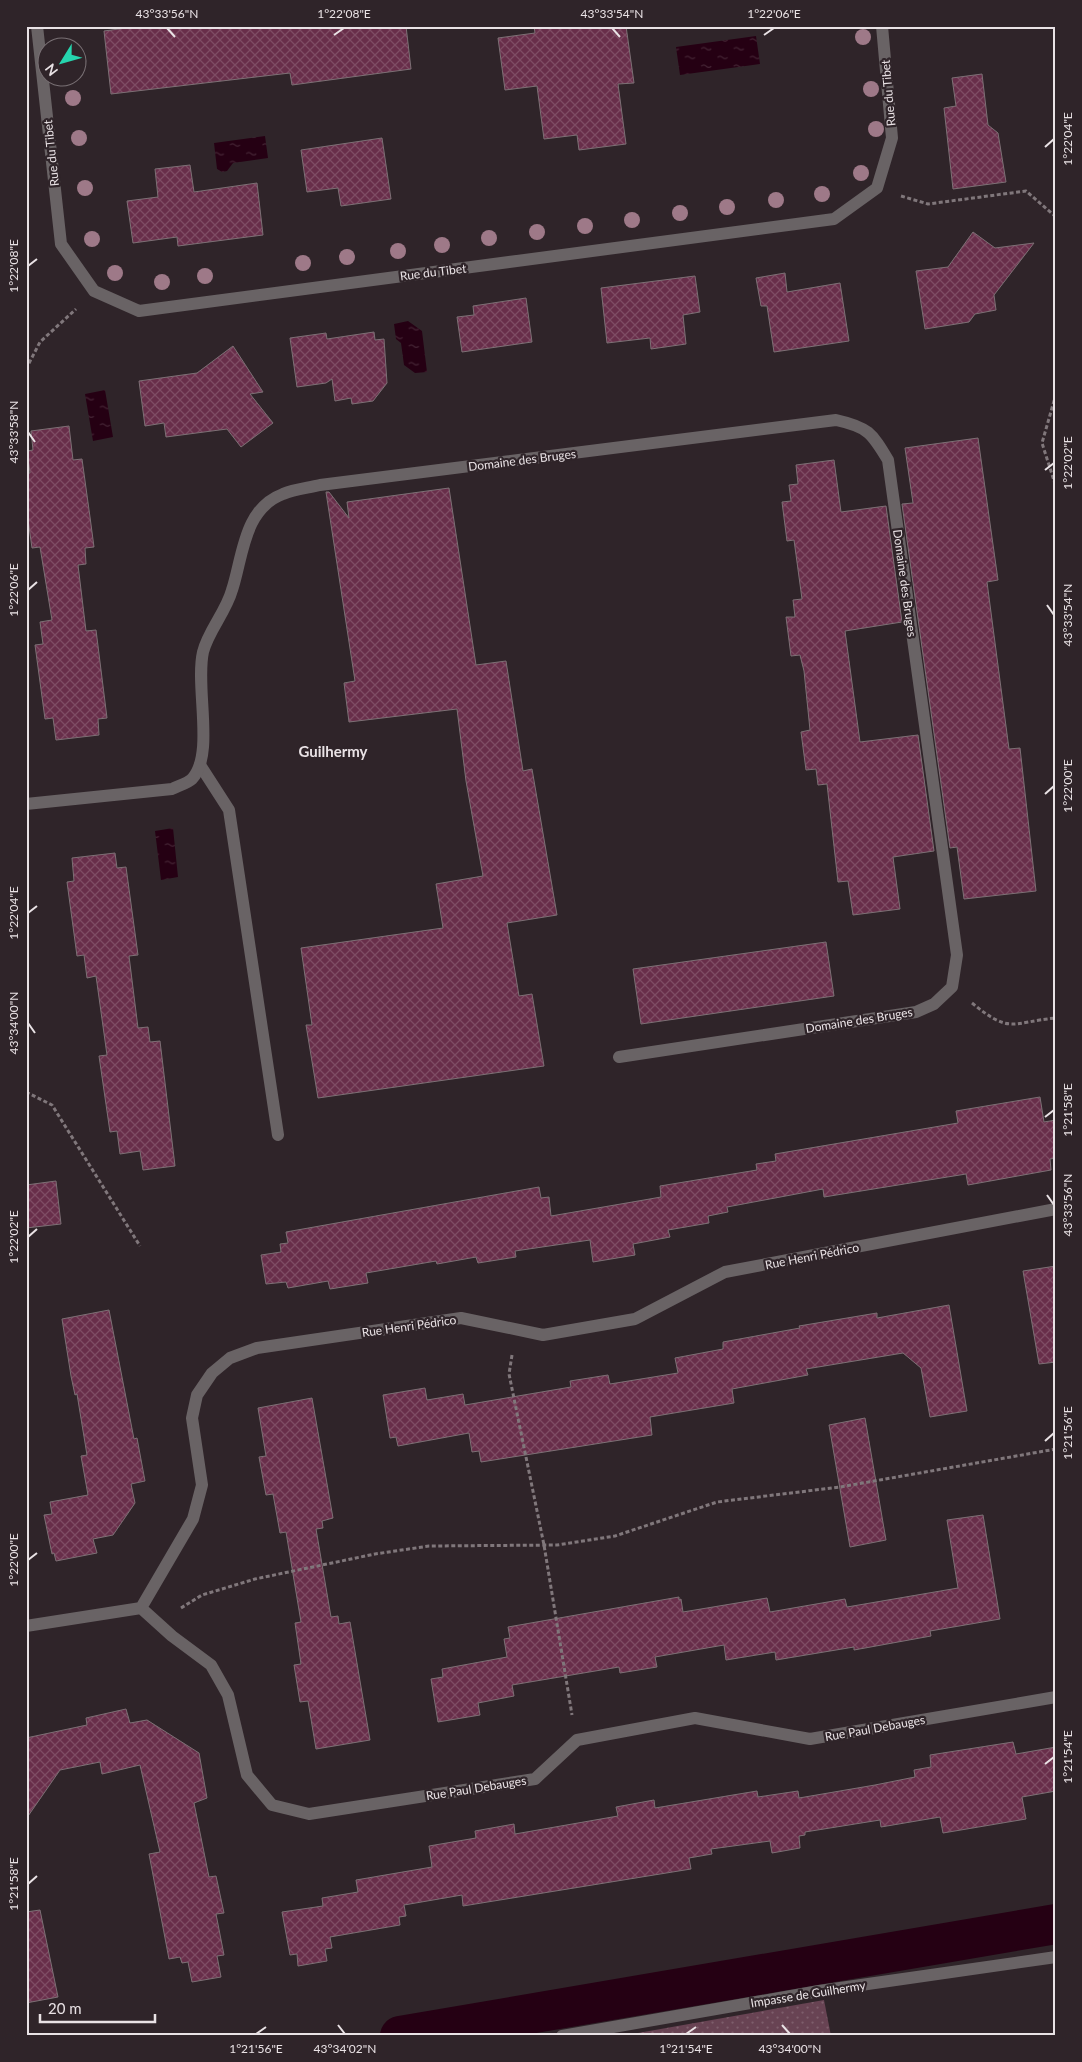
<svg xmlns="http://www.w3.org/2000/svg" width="1082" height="2062" viewBox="0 0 1082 2062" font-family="Lato,sans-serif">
<defs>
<pattern id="grass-dots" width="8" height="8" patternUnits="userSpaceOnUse" patternTransform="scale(1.25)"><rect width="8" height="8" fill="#684353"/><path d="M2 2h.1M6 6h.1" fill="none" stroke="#7e5e6c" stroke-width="1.8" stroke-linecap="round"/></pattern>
<pattern id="water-ripples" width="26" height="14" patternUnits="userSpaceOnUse" patternTransform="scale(1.25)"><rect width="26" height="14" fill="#250013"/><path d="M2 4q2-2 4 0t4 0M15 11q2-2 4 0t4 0" fill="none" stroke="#452535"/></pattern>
<pattern id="building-cross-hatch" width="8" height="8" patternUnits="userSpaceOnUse" patternTransform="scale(1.25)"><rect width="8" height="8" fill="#682e4a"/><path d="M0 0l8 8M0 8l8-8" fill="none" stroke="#7e4c64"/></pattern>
</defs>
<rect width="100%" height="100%" fill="#2f2429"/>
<path fill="url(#grass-dots)" d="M824,2000L831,2036H621Z"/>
<path fill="url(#water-ripples)" d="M756,36L760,64L680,75L676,47Z
M265,136L268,158L233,163L227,171L222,172L217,169L214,143Z
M408,321L422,331L427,372L415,373L404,365L401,343L396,339L394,324Z
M105,390L113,437L93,441L85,394Z
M173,828L178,877L161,880L155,831Z"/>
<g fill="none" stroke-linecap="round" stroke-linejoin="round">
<path stroke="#250013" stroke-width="40" d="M400,2036L1056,1924"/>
</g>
<path fill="url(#building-cross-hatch)" stroke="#7d7075" d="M141,26H406L411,69L292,85L290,73L111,94L104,31Z
M534,26H626L634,83L618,84L626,144L579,150L577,135L544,139L537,86L505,90L498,38L535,33Z
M982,74L988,125L998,133L1006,182L953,189L944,108L956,106L952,78Z
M382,138L391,199L341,206L338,188L307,192L301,150Z
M190,165L194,192L257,183L263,235L178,246L177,237L133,243L127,201L158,197L155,169Z
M973,232L995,248L1034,243L994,295L996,310L975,314L969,322L925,329L916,271L948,267Z
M785,273L787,292L840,283L849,341L774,352L767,306H761L756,278Z
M695,276L700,312L683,315L686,344L651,349L650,338L607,343L601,288Z
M526,298L532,342L462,352L457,317L474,315L473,306Z
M374,332L375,340L384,339L387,383L373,401L352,404L351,398L335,401L332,379L326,383L297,387L290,338L326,333L327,339Z
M233,346L263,392L250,394L273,423L241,447L227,429L166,437L164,423L145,426L139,381L197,373Z
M69,426L73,460L82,459L90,517L94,547L85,548L86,564L78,565L86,631L96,630L107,718L98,719L99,735L56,740L53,718L45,719L35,645L43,644L40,622L52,620L40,547L32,548L26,505V473H30L27,451L33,450L31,431Z
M978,438L998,580L987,582L1009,749L1020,748L1036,891L964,899L957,847L950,848L902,504L913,503L905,448Z
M834,460L841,512L886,506L902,622L845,631L860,742L918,735L934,851L893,857L900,909L853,915L848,881L838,882L827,784L818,785L816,769L806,770L801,732L810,730L804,671L800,655L791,656L786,617H795L793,600L802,599L794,540L787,541L782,502L791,501L789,485L798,484L796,465Z
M449,488L476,665L506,661L523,771L532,769L557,915L507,923L519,996L532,994L544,1066L318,1098L306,1025H312L301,948L443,928L436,884L483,876L466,781L457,709L349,722L344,683L355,681L326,492H329L349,518L347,502Z
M115,853L117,868L126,867L138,955L129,956L138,1028L148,1027L150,1042L160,1041L175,1166L143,1170L140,1151L120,1154L117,1131L110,1132L99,1056L107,1055L96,976L87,978L84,955L77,956L67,882L74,881L72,858Z
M826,942L834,996L641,1024L633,969Z
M1040,1097L1044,1122L1056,1120V1158L1050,1159L1051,1170L968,1185L966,1174L824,1197L823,1189L727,1207L728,1212L708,1216L709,1223L668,1230L670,1237L633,1244L635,1255L593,1262L590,1240L515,1251L516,1257L478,1263L476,1257L437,1264L436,1261L366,1273L368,1283L330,1289L328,1281L288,1288L286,1282L266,1284L261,1255L281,1252L280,1244L288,1243L286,1232L539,1187L541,1198L549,1197L551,1216L644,1200L661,1197L660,1186L757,1170L756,1164L776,1161L775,1154L958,1123L956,1111Z
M56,1181L61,1224L26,1228V1185Z
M1056,1266V1362L1039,1364L1023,1271Z
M949,1305L967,1411L930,1417L921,1368L903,1353L806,1369L808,1375L732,1389L734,1403L650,1417L652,1435L481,1462L479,1451L472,1452L469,1433L398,1446L396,1437L390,1438L383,1395L425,1388L427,1400L463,1394L465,1405L571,1387L570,1381L608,1375L610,1384L678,1373L675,1358L723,1349V1342L800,1328L799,1326L877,1313V1318Z
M109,1310L134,1439L137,1438L145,1481L131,1484L135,1503L113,1535L93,1539L97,1553L56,1561L54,1553L52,1554L44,1515L52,1514L50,1502L88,1495L81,1456L87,1455L77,1394L75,1395L71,1376L62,1319Z
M312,1398L333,1518L322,1521L323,1528L316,1529L331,1617L338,1616L339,1624L350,1622L370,1740L316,1749L308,1701L300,1702L294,1665L301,1664L295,1623L301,1622L286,1532L280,1533L273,1494L266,1495L259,1457L266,1456L258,1408Z
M865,1418L886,1540L850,1547L829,1425Z
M983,1515L1000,1619L930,1631L931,1636L854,1650V1647L776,1660L775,1652L726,1660L724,1645L655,1657L657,1667L620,1673L619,1667L512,1685L514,1696L478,1703L480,1715L438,1722L431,1679L443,1677L442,1669L507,1657L504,1639L510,1638L508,1627L679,1597V1600L681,1599L683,1612L767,1598L770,1612L845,1599L847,1607L958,1588L947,1520Z
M126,1709L130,1723L147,1720L199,1753L207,1798L194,1803L209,1877L216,1876L224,1913L216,1914L224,1955L217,1956L221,1977L192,1982L188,1962L182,1963L180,1957L169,1959L149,1854L160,1852L140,1765L102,1774L100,1762L60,1770L26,1819V1738L87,1725L86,1718Z
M1013,1742L1016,1754L1056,1747V1791L1022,1797L1026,1819L943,1833L940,1817L881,1827L880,1820L805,1832V1835L799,1836L800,1848L772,1853L770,1841L711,1849L712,1854L689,1858L691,1869L463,1906L462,1895L404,1905L406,1916L399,1917L400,1925L330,1937L332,1948L325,1949L327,1961L298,1966L297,1954L290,1955L282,1912L323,1906L322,1898L358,1892L356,1880L432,1867L429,1846L476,1838L475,1831L514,1824L515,1834L618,1816L616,1807L654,1800L655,1808L757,1791L758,1797L798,1791L799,1798L875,1785L915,1777L914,1770L931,1767L930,1755Z
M40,1910L58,1997L26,2003V1912Z"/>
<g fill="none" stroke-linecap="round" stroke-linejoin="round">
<path stroke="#80777b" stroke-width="3" stroke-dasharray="4 2.5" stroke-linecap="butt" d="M901,196L928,204L1026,191L1056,217
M26,369L40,342L76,309
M1056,394L1042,443L1056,487
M972,1003C1011,1035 1011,1022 1056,1018
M26,1092L52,1105L140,1246
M512,1355L509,1374L544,1545L572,1715
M181,1608L202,1595L255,1579L375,1554L429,1546L557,1545L615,1536L717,1502L840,1487L1056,1449"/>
<path stroke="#696365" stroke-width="12" d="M200,765L229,810L278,1135"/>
<path stroke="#696365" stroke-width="12" d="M37,26L61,244L94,291L139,311L834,219L877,188L892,138L882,26
M26,804L172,789C178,786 188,783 192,779C215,754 195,687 203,652C208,631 226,612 232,590C243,557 243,509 283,494C294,489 308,488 320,485L836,420C868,427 872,433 888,460L957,955L952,987L934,1004L916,1012L619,1057
M141,1608L172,1636L211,1665L228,1695L247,1775L272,1805L309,1814L535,1779L577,1740L695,1718L810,1739L1056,1697
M26,1626L141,1608L193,1519L202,1485L192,1418L197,1395L212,1373L230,1358L257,1348L461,1318L543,1335L635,1319L725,1272L1056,1209
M562,2036L819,1991L1056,1957"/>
</g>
<g fill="#9e7988">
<circle cx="863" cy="37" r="8"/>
<circle cx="871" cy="89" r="8"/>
<circle cx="73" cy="98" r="8"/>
<circle cx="876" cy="129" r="8"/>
<circle cx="79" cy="138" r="8"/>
<circle cx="861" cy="173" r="8"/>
<circle cx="85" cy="188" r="8"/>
<circle cx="822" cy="194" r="8"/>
<circle cx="776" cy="200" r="8"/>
<circle cx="727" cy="207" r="8"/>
<circle cx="680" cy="213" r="8"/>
<circle cx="632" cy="220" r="8"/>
<circle cx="585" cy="226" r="8"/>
<circle cx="537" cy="232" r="8"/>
<circle cx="489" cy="238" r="8"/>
<circle cx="92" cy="239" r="8"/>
<circle cx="442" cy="245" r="8"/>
<circle cx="398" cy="251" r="8"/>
<circle cx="347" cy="257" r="8"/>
<circle cx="303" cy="263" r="8"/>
<circle cx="115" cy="273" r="8"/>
<circle cx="205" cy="276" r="8"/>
<circle cx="162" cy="282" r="8"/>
</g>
<path fill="none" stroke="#e9e2e5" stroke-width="2" d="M167,28L175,37M612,28L620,37M334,35L344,28M764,35L774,28M1045,147L1054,139M28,266L37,259M28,432L35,442M1045,470L1054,463M28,590L37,582M1047,605L1054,615M1045,794L1054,786M28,913L37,906M28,1023L35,1033M1045,1117L1054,1110M1047,1195L1054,1205M28,1237L37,1229M1045,1441L1054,1433M28,1560L37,1553M1045,1764L1054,1757M28,1884L37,1876M338,2025L345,2034M782,2025L790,2034M256,2034L266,2027M686,2034L696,2027"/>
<g text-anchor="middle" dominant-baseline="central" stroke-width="4.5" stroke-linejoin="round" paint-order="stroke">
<g font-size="12" fill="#e9e2e5" stroke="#2f2429">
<text transform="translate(888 93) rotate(-95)">Rue du Tibet</text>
<text transform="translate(51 153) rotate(-96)">Rue du Tibet</text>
<text transform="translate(433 272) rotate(-7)">Rue du Tibet</text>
<text transform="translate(522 460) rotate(-7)">Domaine des Bruges</text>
<text transform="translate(905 583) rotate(82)">Domaine des Bruges</text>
<text transform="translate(859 1020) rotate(-9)">Domaine des Bruges</text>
<text transform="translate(812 1256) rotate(-11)">Rue Henri Pédrico</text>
<text transform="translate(409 1326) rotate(-8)">Rue Henri Pédrico</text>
<text transform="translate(875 1728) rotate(-10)">Rue Paul Debauges</text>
<text transform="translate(476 1788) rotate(-9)">Rue Paul Debauges</text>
<text transform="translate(808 1994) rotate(-9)">Impasse de Guilhermy</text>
</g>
<g font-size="15" font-weight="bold" fill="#e9e2e5" stroke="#2f2429">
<text x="333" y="751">Guilhermy</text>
</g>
</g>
<rect width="1082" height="2062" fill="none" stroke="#2f2429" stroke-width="55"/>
<g transform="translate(62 62) rotate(233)"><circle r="24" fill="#2f2429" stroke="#797074"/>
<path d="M0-4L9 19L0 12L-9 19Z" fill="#26d5ae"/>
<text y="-8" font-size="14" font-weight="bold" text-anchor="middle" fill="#e9e2e5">N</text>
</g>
<path d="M40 2014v8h115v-8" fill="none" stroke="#e9e2e5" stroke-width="2.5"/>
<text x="48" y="2014" font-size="15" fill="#e9e2e5" stroke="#2f2429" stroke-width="4" paint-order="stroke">20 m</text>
<rect x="28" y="28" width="1026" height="2006" fill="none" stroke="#e9e2e5" stroke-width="2"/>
<g font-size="12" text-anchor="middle" fill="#e9e2e5">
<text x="167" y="18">43°33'56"N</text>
<text x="344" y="18">1°22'08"E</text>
<text x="612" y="18">43°33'54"N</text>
<text x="774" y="18">1°22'06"E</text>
<text transform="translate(1068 139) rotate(-90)" y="4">1°22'04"E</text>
<text transform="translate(14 266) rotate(-90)" y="4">1°22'08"E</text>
<text transform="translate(14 432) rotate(-90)" y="4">43°33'58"N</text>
<text transform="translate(1068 463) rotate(-90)" y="4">1°22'02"E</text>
<text transform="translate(14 590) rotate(-90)" y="4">1°22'06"E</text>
<text transform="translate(1068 615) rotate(-90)" y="4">43°33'54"N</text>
<text transform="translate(1068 786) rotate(-90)" y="4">1°22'00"E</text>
<text transform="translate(14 913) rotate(-90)" y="4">1°22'04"E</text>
<text transform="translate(14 1023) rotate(-90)" y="4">43°34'00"N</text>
<text transform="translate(1068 1110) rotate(-90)" y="4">1°21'58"E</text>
<text transform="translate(1068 1205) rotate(-90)" y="4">43°33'56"N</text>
<text transform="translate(14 1237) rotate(-90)" y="4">1°22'02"E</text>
<text transform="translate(1068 1433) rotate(-90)" y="4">1°21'56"E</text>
<text transform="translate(14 1560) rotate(-90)" y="4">1°22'00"E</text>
<text transform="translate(1068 1757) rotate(-90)" y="4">1°21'54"E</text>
<text transform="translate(14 1884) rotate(-90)" y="4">1°21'58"E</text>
<text x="256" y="2053">1°21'56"E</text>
<text x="345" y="2053">43°34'02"N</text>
<text x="686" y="2053">1°21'54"E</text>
<text x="790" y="2053">43°34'00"N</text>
</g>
</svg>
